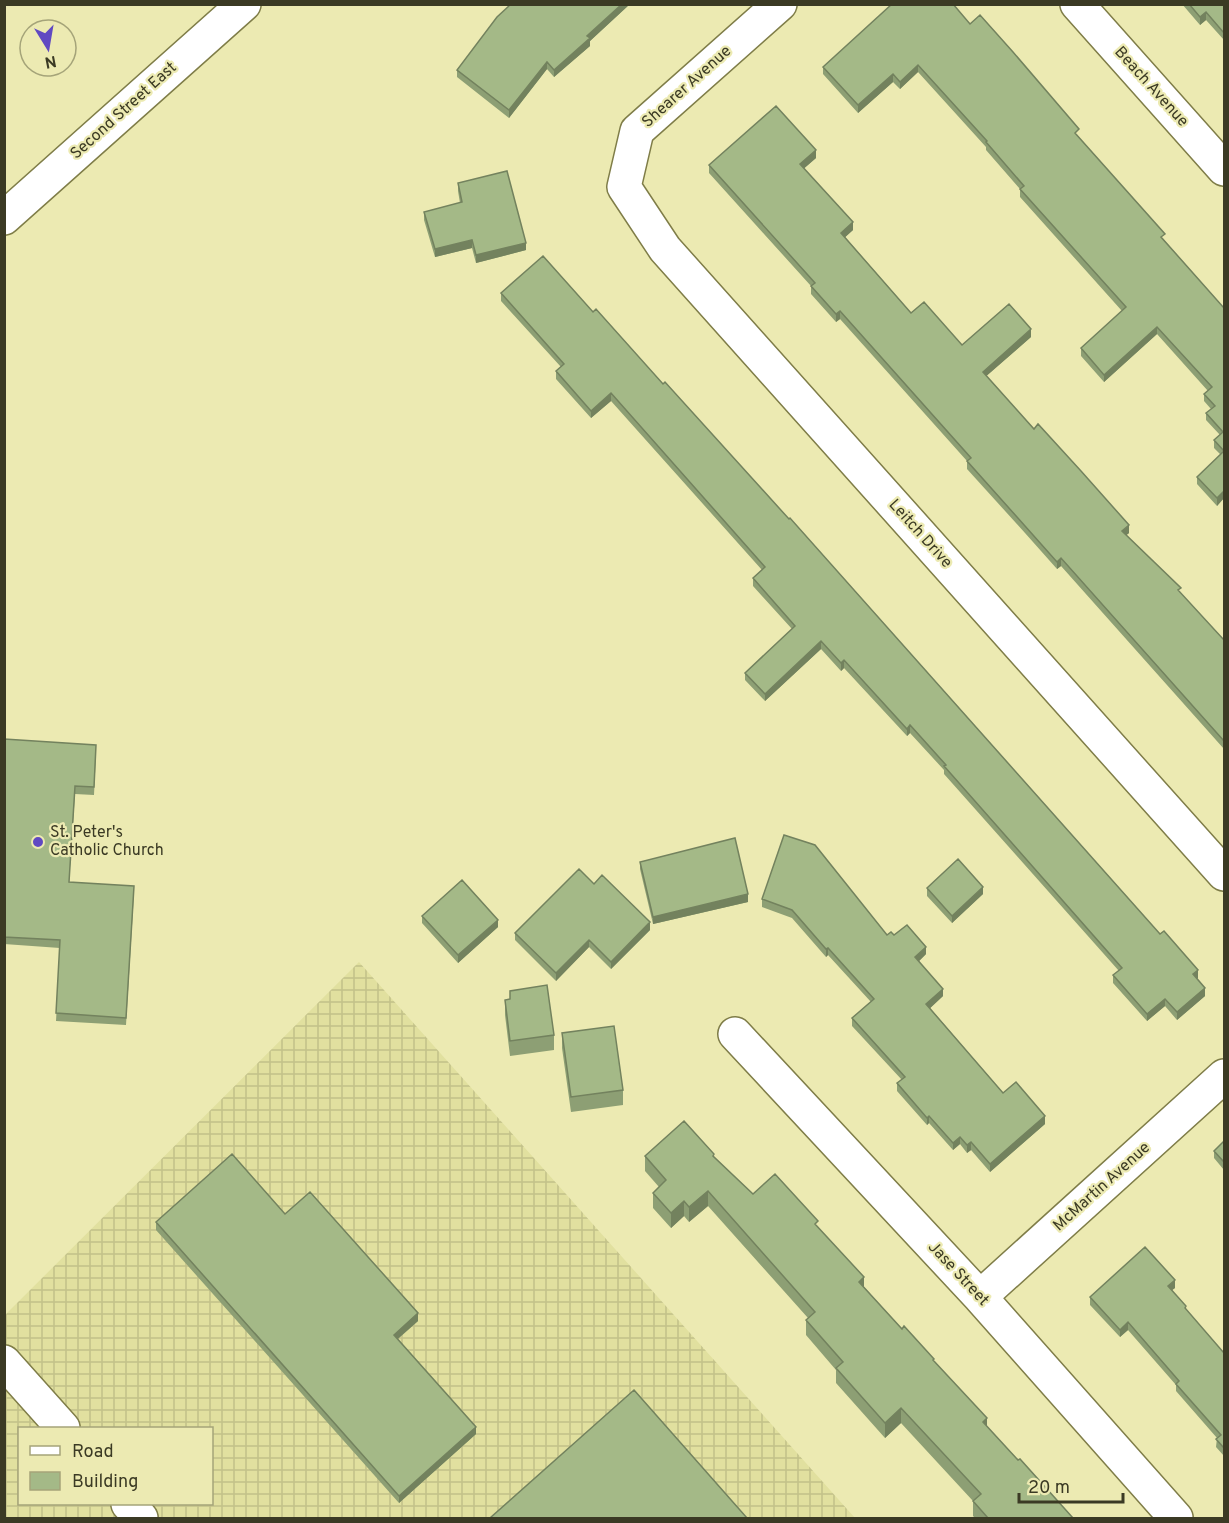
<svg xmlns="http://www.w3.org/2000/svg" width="1229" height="1523" viewBox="0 0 1229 1523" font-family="Overpass,sans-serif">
<defs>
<pattern id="industrial-grid" width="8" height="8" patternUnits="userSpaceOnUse" patternTransform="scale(1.5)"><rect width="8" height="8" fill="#e1e09f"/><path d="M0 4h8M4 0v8" fill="none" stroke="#c2c189"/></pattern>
</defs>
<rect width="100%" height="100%" fill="#eceab2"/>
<path fill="url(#industrial-grid)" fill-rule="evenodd" d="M359,962L855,1518H5V1315ZM20,1428H212V1504H20Z"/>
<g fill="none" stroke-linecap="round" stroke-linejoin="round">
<defs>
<path id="minor" d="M780,4L637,131L624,187L665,249L1224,874
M1077,4L1224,169
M735,1034L980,1297L1176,1518
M980,1297L1224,1076
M4,1362L63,1428
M128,1504L141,1518"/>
<path id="major" d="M4,218L244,4"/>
</defs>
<use href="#minor" stroke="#7f7d48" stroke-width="36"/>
<use href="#major" stroke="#7f7d48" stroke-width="36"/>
<use href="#minor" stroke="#fff" stroke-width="33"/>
<use href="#major" stroke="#fff" stroke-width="33"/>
</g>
<path fill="#8d9f74" d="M511,4H630L590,41V46L554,77L547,69L509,118L457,77V70Z
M1182,4H1224V40L1206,20L1200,25Z
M970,24L1079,137L1165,241L1224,308V498L1217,506L1197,484V477L1221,455L1214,448V440L1220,435L1206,420V413L1211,409L1204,401V394L1208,391L1157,334L1104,382L1081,356V348L1122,311L1020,197V189L986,150V147L918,72L900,89L893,82L858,113L823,74V67Z
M816,158L803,169L853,230L845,237L911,313L962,345L1031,337L986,376L1129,533L1126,535L1224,640V749L1061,566L1057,569L1025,533L967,469V461L840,319L836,322L811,294V286L709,173V165Z
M458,183L526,250L476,263L472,248L435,257L424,220V212L460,203L458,191Z
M501,293L593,312L663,384L1198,978L1197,979L1205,996L1177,1020L1165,1006L1147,1021L1113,983V975L1119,971L944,774V770L910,733L907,736L844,668L841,671L821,649L765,701L745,680V673L792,629L753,586V578L762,570L611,401L591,418L556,379V371L561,367L501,301Z
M4,739L96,753L94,795L75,794L69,882L134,893L126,1025L56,1021L60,948L4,944Z
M640,862L748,902L653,924L640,869Z
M594,884L650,930L611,969L589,947L556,981L515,940V933Z
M927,888L983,894L952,923L927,896Z
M762,899L887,935H894L926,954L919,961L943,996L930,1008L1003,1093L1045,1124L990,1172L971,1150L967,1153L960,1144L953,1150L929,1123L927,1125L897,1091V1083L902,1080L852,1026V1018L871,1002L828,955L826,957L792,918L762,907Z
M422,916L498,927L458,963L422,923Z
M510,991L554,1035V1050L510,1056L505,1015V1000L510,999Z
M562,1033L623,1090V1105L571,1112L562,1048Z
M1224,1141V1170L1214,1158V1151Z
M645,1156L714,1157L753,1194L818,1227L864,1287L902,1329L934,1361L987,1427L1073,1518H975L973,1516V1501L901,1423L885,1438L836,1383V1370L806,1335V1320L808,1318L708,1206L689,1222L684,1216L671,1228L653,1208V1193L659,1187L645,1171Z
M285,1214L418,1321L398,1339L476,1434L399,1503L156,1230V1222Z
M1175,1288L1172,1290L1186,1310L1224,1353V1456L1216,1447L1217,1438L1176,1391V1385L1128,1330L1120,1337L1090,1305V1297Z"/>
<path fill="#73825e" d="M622,4H630L590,41V46L554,77V70L587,36Z
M1206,12V20L1200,25V17Z
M547,62V69L509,118V110Z
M918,65V72L900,89V82Z
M893,74V82L858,113V105Z
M816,150V158L800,172V164Z
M853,222V230L841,241V233Z
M472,240V248L435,257V249Z
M526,243V250L476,263V255Z
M840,311V319L836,322V314Z
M1157,327V334L1104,382V375Z
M1031,329V337L983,379V372Z
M611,393V401L591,418V411Z
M1224,491V498L1217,506V498Z
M1129,525V533L1122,539V531Z
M1061,558V566L1057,569V562Z
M821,641V649L765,701V694Z
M844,660V668L841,671V663Z
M910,725V733L907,736V729Z
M983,887V894L952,923V916Z
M748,894V902L653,924V917Z
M498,920V927L458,963V955Z
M650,922V930L611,969V962Z
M589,940V947L556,981V973Z
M926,947V954L915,965V957Z
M828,948V955L826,957V949Z
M1198,970V978L1193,982V974Z
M1205,988V996L1177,1020V1012Z
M943,989V996L926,1012V1004Z
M1165,999V1006L1147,1021V1014Z
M929,1116V1123L927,1125V1118Z
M1045,1116V1124L990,1172V1164Z
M960,1137V1144L953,1150V1143Z
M971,1142V1150L967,1153V1145Z
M708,1191V1206L689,1222V1207Z
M684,1201V1216L671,1228V1213Z
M864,1277V1292L859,1282Z
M1175,1280V1288L1168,1293V1286Z
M418,1313V1321L394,1342V1335Z
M1128,1322V1330L1120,1337V1330Z
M901,1408V1423L885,1438V1423Z
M987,1418V1433L983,1422Z
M476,1427V1434L399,1503V1496Z"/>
<path fill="#a4b987" stroke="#73825e" stroke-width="1.5" d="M511,4H622L587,36L590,38L554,70L547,62L509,110L457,70L497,17Z
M892,4H953L970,24L980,15L1013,52L1079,129L1075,133L1165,234L1161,237L1224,308V451L1214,440L1223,432L1206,413L1215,406L1204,394L1212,387L1157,327L1104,375L1081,348L1126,307L1020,189L1024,186L986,142L987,141L918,65L900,82L893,74L858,105L823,67Z
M1189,4H1224V33L1206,12L1200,17Z
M776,106L816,150L800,164L853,222L841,233L911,313L924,302L962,345L1009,304L1031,329L983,372L1034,429L1038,424L1081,471L1129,525L1122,531L1181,588L1178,590L1224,640V741L1061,558L1057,562L1025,526L967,461L971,458L840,311L836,314L811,286L815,283L709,165Z
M507,171L526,243L476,255L472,240L435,249L424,212L462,202L458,183Z
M543,256L593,312L596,309L663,384L665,382L789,519L790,518L1160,934L1164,931L1198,970L1193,974L1205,988L1177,1012L1165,999L1147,1014L1113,975L1122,968L944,766L946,765L910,725L907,729L844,660L841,663L821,641L765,694L745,673L795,626L753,578L765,567L611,393L591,411L556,371L564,364L501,293Z
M1224,451V491L1217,498L1197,477Z
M4,739L96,745L94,787L75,786L69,882L134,886L126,1018L56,1013L60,940L4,937Z
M784,835L815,845L887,935L891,932L894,935L907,925L926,947L915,957L943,989L926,1004L1003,1093L1016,1082L1045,1116L990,1164L971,1142L967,1145L960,1137L953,1143L929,1116L927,1118L897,1083L905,1077L852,1018L874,999L828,948L826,949L792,910L762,899Z
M735,838L748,894L653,917L640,862Z
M958,859L983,887L952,916L927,888Z
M579,869L594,884L602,875L650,922L611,962L589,940L556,973L515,933Z
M462,880L498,920L458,955L422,916Z
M547,985L554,1035L510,1041L505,1000L510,999V991Z
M614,1026L623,1090L571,1097L562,1033Z
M684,1121L714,1154L713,1156L753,1194L775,1174L818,1221L815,1224L864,1277L859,1282L902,1329L904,1326L934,1359L933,1360L987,1418L983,1422L1018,1460L1020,1459L1073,1518H988L973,1501L981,1494L901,1408L885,1423L836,1368L843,1362L806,1320L815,1312L708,1191L689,1207L684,1201L671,1213L653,1193L666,1180L645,1156Z
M1224,1141V1162L1214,1151Z
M232,1154L285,1214L310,1192L418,1313L394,1335L476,1427L399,1496L156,1222Z
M1145,1247L1175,1280L1168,1286L1186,1306L1185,1308L1224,1353V1448L1216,1439L1221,1435L1176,1384L1179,1381L1128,1322L1120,1330L1090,1297Z
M634,1390L747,1518H490Z"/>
<circle fill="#6049c2" stroke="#eceab2" stroke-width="2" cx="38" cy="842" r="6"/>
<g text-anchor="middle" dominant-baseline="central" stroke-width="4.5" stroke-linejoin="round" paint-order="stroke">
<g font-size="16" fill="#3b3a24" stroke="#eceab2">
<text transform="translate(687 87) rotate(-42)">Shearer Avenue</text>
<text transform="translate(1151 87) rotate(48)">Beach Avenue</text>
<text transform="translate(124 111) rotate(-42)">Second Street East</text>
<text transform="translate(920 534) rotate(48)">Leitch Drive</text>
<text transform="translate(1102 1187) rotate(-42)">McMartin Avenue</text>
<text transform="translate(958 1274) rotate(47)">Jase Street</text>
</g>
<g font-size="16" fill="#3b3a24" stroke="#eceab2" text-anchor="start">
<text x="50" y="833">St. Peter's<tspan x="50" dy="18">Catholic Church</tspan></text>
</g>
</g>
<rect width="1229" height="1523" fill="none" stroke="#3b3a24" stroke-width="12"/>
<rect x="18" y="1427" width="195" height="78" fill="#eceab2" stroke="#a5a479" stroke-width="1.5"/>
<rect x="30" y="1446" width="30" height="9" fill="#ffffff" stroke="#a5a479" stroke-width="1.5"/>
<text x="72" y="1457" font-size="18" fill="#3b3a24">Road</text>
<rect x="30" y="1472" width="30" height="18" fill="#a4b987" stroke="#a5a479" stroke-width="1.5"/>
<text x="72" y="1487" font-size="18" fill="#3b3a24">Building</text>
<g transform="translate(48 48) rotate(169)"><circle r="28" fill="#eceab2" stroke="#a5a479" stroke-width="1.5"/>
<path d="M0-4.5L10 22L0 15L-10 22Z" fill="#6049c2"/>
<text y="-9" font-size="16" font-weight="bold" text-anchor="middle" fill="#3b3a24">N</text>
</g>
<path d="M1019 1493v9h104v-9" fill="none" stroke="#3b3a24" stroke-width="3"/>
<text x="1028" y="1493" font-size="18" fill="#3b3a24" stroke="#eceab2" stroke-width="4.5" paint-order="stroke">20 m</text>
</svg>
